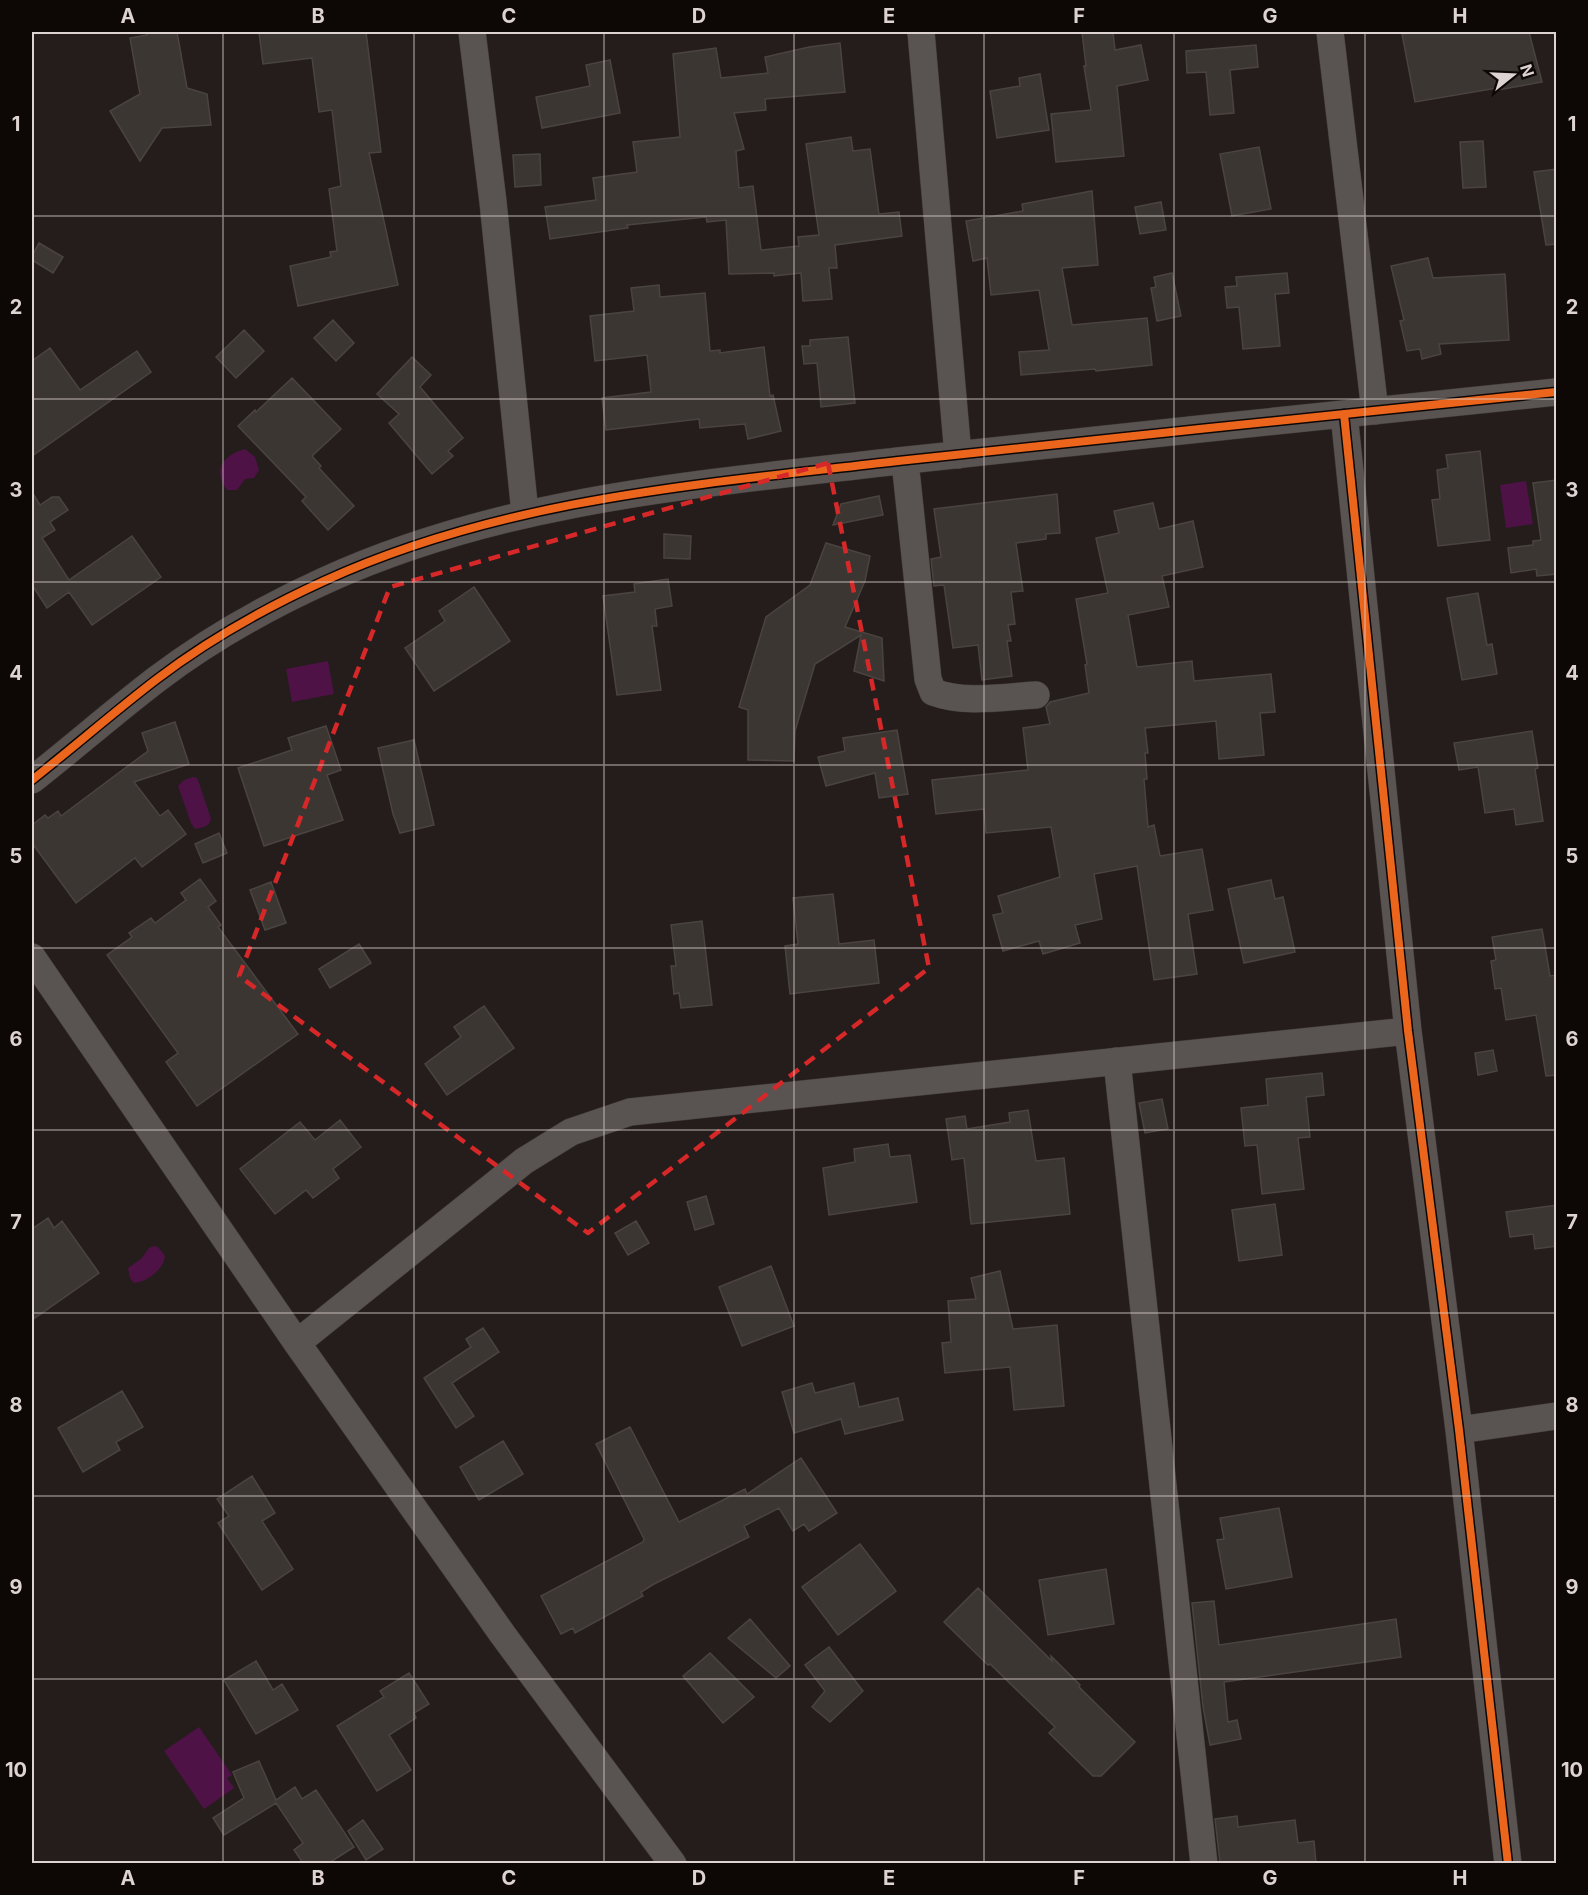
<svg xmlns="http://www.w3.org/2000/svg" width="1588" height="1895" viewBox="0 0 1588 1895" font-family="Inter,sans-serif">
<rect width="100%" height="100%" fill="#251d1b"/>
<path fill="#4e1247" d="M245,449L255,457L259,470L254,478L245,479L237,490H227C212,470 223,455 245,449Z
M1526,481L1533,524L1506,528L1500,485Z
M328,661L334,694L292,702L286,669Z
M193,777L197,778L199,783L211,819L209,824L204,827L195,829L191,823L178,786L184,780Z
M154,1246L158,1247L165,1256C164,1269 147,1282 134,1283L130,1278L128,1268L141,1259L149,1248Z
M199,1727L232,1775L227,1778L234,1788L204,1809L164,1751Z"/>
<path fill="#3c3632" stroke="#4a4441" stroke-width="1.5" d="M147,32H177L187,88L207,94L211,125L162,128L140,161L110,111L140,94L130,38L147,35Z
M259,32H366L381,152L369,153L398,285L298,306L290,266L331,257L330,252L337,251L329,189L341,186L332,110L319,112L312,58L263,64Z
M1082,32H1113L1115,50L1141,45L1148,80L1117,86L1124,156L1056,162L1051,114L1091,110L1084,66H1086Z
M1418,32H1529L1542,82L1498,90L1497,88L1415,102L1402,34Z
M840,43L845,92L765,99L766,110L734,113L744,149L736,151L739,188L753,186L761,250L799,246L798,237L819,235L806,144L851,137L853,151L870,149L879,214L899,212L902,236L835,245L837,268H829L832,299L803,301L801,273L774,276V273L729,274L726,220L707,222L706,217L627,225L628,228L550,239L545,207L596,200L593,178L637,172L633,142L680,137L673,54L716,48L721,78L768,73L765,57L809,47Z
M1256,45L1258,67L1230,70L1234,113L1210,115L1206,72L1187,73L1186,51Z
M610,60L620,113L542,128L536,97L590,86L586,65Z
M1040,74L1049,130L997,138L990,91L1020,86L1019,78Z
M1483,141L1486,187L1463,188L1460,142Z
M1259,147L1271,209L1232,216L1220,154Z
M540,154L541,185L515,187L513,155Z
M1557,169V244L1546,245L1534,172Z
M1092,191L1098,265L1062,268L1072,325L1147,318L1152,365L1096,371L1095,369L1021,375L1019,352L1049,350L1039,290L991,295L987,258L973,261L966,221L1023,211L1022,204Z
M1161,202L1166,230L1140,234L1135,207Z
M39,243L63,257L53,273L32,260V256Z
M1428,258L1433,278L1505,274L1509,340L1439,344L1441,354L1422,359L1420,349L1407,351L1400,321L1404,320L1391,266Z
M1172,273L1181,316L1157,321L1151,288L1156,287L1154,277Z
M1287,273L1289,293L1275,294L1280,346L1243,349L1239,307L1227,308L1225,287L1237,286L1236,277Z
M659,285L660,297L705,293L710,351L720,350V353L764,347L770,396L773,395L781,431L748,439L745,424L700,428L699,419L606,430L602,398L651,392L647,355L595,361L590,316L634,311L631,288Z
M333,320L354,343L336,361L314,338Z
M244,330L264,351L236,378L216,357Z
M848,337L855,403L821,407L817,363L804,364L802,346H810V340Z
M50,348L80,390L137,351L151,372L32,456V361Z
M412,357L431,375L420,387L463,438L448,451L453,456L432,474L389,423L399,414L377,394Z
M292,378L341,429L312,456L321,466L319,468L354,506L328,530L302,501L306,497L238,426L255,410L256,412Z
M1480,451L1490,540L1438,546L1432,500L1440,499L1437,470L1448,468L1446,455Z
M1557,480V574L1537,576L1536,569L1511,573L1508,548L1533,545V541L1541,540L1533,483Z
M32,492L40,505L52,497H59L68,510L50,522L55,530L42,538L69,580L132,536L161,577L92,625L69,592L47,608L32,585Z
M1057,494L1060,533L1046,534V539L1016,543L1023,591L1011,592L1015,624L1008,625L1011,641H1007L1012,676L982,680L978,645L953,648L944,585L934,586L931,559L941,557L934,509Z
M879,496L883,515L833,525L841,504Z
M1153,503L1159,529L1193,521L1203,567L1162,576L1169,607L1128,615L1137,667L1192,661L1194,681L1271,674L1275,712L1260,713L1264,755L1219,759L1216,721L1145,728L1148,753H1145L1147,779H1144L1148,827L1154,825L1160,856L1202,849L1213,910L1188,914L1197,974L1154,980L1137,866L1094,874L1102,919L1075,925L1080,943L1043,954L1039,941L1003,951L993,915L1003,913L998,896L1060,877L1051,827L986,833L984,809L936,814L932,780L1028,770L1023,728L1050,724L1046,707L1050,702L1089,693L1085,665L1087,664L1076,599L1108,593L1096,538L1119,533L1114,511Z
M664,534L691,536L690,559L664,558Z
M826,543L870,556L865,581L845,627L882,638L884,681L854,671L861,635L815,664L795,731L794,761L748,760V710L739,707L766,617L810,585Z
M668,579L672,606L655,609L657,626H652L661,690L617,695L603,596L635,592L634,584Z
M474,587L510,641L434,691L405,648L445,621L439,611Z
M1478,593L1487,645L1492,644L1497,674L1462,680L1447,598Z
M175,722L189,764L134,782L160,816L168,810L186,834L142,867L135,858L76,903L32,843V825L45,815L48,818L58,811L61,816L148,751L142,733Z
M326,726L341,770L327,775L343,820L264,846L238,768L292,750L288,738Z
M897,730L908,794L879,798L875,773L826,786L818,757L845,751L843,738Z
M1532,731L1538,768L1535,769L1543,821L1516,825L1514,809L1485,813L1478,767L1459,770L1454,743Z
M414,740L434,825L400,833L393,814L378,748Z
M219,833L227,853L203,863L195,844Z
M200,879L216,901L208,907L221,925L218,927L298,1034L197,1106L166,1062L178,1053L107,955L132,937L129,933L151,918L155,923L186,900L181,893Z
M1271,880L1275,899L1283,897L1295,952L1244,963L1228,889Z
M271,882L286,923L265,930L250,890Z
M833,894L839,944L874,940L879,983L790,994L785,946L798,944L793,898Z
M702,921L712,1005L681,1008L679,993L674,994L671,966H676L671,925Z
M1542,929L1550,976L1557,975V1075L1546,1076L1536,1015L1506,1020L1501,988L1495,989L1491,961L1496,960L1492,937Z
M359,944L371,963L330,988L319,969Z
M484,1006L514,1048L447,1095L425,1064L461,1037L454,1027Z
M1493,1050L1497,1071L1478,1075L1475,1053Z
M1322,1073L1324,1095L1306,1097L1310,1137L1298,1138L1304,1189L1262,1194L1257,1145L1245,1146L1241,1108L1268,1105L1266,1079Z
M1162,1099L1168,1129L1145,1133L1139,1103Z
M1028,1110L1036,1161L1064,1158L1070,1214L971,1224L964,1158L952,1160L946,1119L965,1116L967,1129L1010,1122L1009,1113Z
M340,1120L361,1147L333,1169L339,1178L313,1198L306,1190L275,1214L240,1169L300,1122L315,1140Z
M888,1144L890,1157L910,1155L917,1202L829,1215L823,1168L855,1162L854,1149Z
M706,1196L714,1224L695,1230L687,1202Z
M1275,1204L1282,1255L1239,1261L1232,1210Z
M1557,1205V1246L1535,1249L1533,1234L1510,1237L1506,1212Z
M48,1218L54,1228L62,1221L99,1273L32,1320V1229Z
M636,1221L649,1243L628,1255L615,1233Z
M771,1266L794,1326L742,1346L719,1287Z
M1000,1271L1013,1329L1057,1325L1064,1406L1014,1410L1010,1367L945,1373L942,1343L951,1342L948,1301L976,1299L971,1278Z
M483,1328L499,1352L452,1383L474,1416L456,1428L424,1378L471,1347L466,1339Z
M812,1383L815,1393L854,1383L859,1407L898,1398L903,1420L845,1434L841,1419L794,1433L782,1392Z
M122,1391L143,1427L116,1442L120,1450L83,1472L58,1428Z
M630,1427L679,1522L745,1489L747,1494L801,1458L837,1513L809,1531L804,1524L793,1531L779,1508L744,1526L749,1537L654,1584L641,1592L643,1596L575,1633L573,1628L561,1634L541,1596L643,1542L644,1539L596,1444Z
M503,1441L523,1474L479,1500L460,1467Z
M252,1476L275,1513L262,1521L293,1569L262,1590L218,1523L229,1516L217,1499Z
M1279,1508L1292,1577L1226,1589L1217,1540L1224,1539L1220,1518Z
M860,1544L896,1591L838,1635L802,1587Z
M1106,1569L1114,1624L1048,1635L1039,1580Z
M978,1588L1052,1661L1051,1656L1080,1685L1079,1687L1135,1742L1101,1776H1093L1049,1733L1055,1727L990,1664L988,1665L944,1622Z
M1214,1601L1219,1645L1396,1619L1401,1657L1224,1682L1228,1722L1237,1720L1241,1739L1210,1745L1203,1707L1192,1603Z
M750,1619L790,1666L776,1678L728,1638Z
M829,1647L863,1691L830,1722L812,1707L825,1691L805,1665Z
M710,1653L754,1697L723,1723L683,1676Z
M256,1661L273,1690L282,1684L298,1710L256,1734L224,1680Z
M409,1673L429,1704L414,1713L416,1718L389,1735L411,1770L377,1791L337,1726L384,1697L380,1691Z
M259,1761L276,1800L295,1787L302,1799L316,1790L354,1847L329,1863H303L294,1850L303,1843L276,1803L224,1835L213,1818L244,1798L233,1772Z
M1237,1816L1238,1827L1295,1820L1298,1843L1314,1841L1316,1863H1220L1215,1819Z
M363,1820L383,1849L366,1860L348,1831Z"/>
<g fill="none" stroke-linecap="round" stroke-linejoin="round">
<defs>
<path id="street" d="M472,32L493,202L525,513
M921,32L958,455
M1330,32L1375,411
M1344,414L1408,1031L1459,1430L1508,1864
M905,461L928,679L933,692C965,704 1002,697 1036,695
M32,780C74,747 115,711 157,679C207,641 267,607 324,581C505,498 703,484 898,461C1117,437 1337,415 1556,392
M32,957L297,1343L503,1635L673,1864
M1117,1061L1204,1864
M297,1343L524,1161L571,1132L630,1112L1408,1031
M1459,1430L1556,1416"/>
</defs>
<use href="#street" stroke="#3f3937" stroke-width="28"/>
<use href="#street" stroke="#595351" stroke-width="27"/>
<defs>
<path id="cycleway" d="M1344,414L1408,1031L1459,1430L1508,1864
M32,780C74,747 115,711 157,679C207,641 267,607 324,581C505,498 703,484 898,461C1117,437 1337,415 1556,392"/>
</defs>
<use href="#cycleway" stroke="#0d0706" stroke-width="11"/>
<use href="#cycleway" stroke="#eb651d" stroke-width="8"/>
</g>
<path fill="none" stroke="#d62828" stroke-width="4.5" stroke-dasharray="12 8" stroke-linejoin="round" d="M828,463L929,968L588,1233L239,976L390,587Z"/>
<path fill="none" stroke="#ddd3d0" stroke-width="1.5" stroke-opacity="0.55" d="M223,32V1864M414,32V1864M604,32V1864M794,32V1864M984,32V1864M1174,32V1864M1365,32V1864M32,216H1556M32,399H1556M32,582H1556M32,765H1556M32,948H1556M32,1130H1556M32,1313H1556M32,1496H1556M32,1679H1556"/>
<rect width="1588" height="1895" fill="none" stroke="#0d0706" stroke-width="66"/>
<g transform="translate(1513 75) rotate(72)" stroke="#0d0706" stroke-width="4.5" paint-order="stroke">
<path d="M0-4.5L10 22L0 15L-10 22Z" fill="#ddd3d0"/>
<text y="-9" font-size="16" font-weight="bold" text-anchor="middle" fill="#ddd3d0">N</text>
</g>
<rect x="33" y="33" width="1522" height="1829" fill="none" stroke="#ddd3d0" stroke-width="2"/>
<g font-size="20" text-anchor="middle" font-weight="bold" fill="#ddd3d0">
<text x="128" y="23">A</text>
<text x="318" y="23">B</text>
<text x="509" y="23">C</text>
<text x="699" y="23">D</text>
<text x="889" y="23">E</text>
<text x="1079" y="23">F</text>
<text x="1270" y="23">G</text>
<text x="1460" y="23">H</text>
<text x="16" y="131">1</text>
<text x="1572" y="131">1</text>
<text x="16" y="314">2</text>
<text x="1572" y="314">2</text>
<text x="16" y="497">3</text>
<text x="1572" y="497">3</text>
<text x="16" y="680">4</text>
<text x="1572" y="680">4</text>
<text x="16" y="863">5</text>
<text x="1572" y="863">5</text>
<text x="16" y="1046">6</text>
<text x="1572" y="1046">6</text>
<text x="16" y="1229">7</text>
<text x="1572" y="1229">7</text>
<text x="16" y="1412">8</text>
<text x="1572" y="1412">8</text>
<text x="16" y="1594">9</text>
<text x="1572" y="1594">9</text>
<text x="16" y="1777">10</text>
<text x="1572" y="1777">10</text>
<text x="128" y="1885">A</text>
<text x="318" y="1885">B</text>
<text x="509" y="1885">C</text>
<text x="699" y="1885">D</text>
<text x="889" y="1885">E</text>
<text x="1079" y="1885">F</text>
<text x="1270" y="1885">G</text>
<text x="1460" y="1885">H</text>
</g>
</svg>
